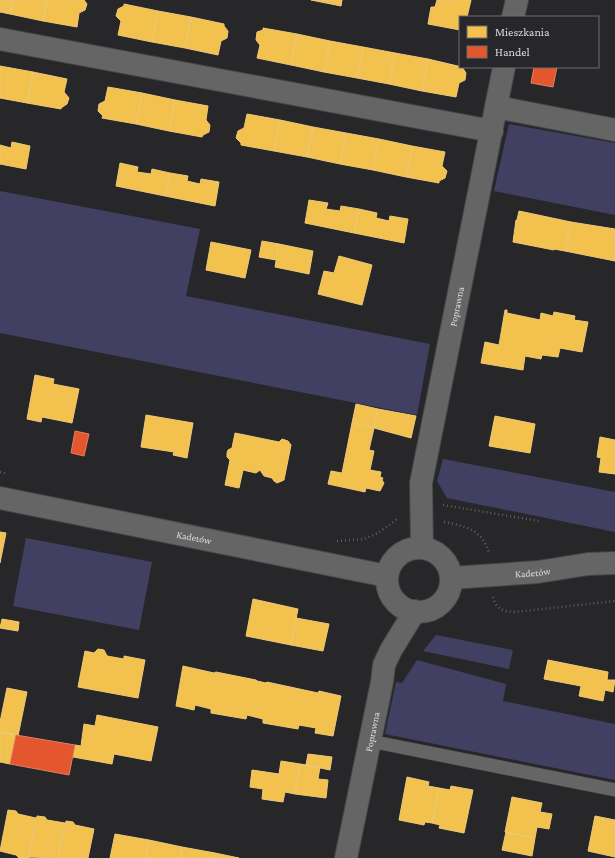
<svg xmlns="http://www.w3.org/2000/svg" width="615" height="858" viewBox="0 0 615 858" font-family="'Crimson Pro',serif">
<rect width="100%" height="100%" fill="#27272a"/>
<path fill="#424062" d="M509,124L615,143V215L494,191Z
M0,191L200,229L186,296L430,344L417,415L0,333Z
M443,459L615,492V532L447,498L437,481Z
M26,538L152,562L139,630L13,606Z
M436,635L513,650L509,669L423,651Z
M417,660L506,684L503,701L615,724V780L385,734L396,682L402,683Z"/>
<path fill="#f2c14e" stroke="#ecc97a" d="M0,0H13L10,14L0,12Z
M13,0H47L43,21L10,14Z
M47,0H84L87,4L85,10L79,13L77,27L43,21Z
M311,0H342L341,6Z
M437,0H471L467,17H460V30L428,24L431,7H435Z
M124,4L158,11L152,42L118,35L121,21L116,16L118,9L124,6Z
M158,11L191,17L185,48L152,42Z
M191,17L224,24V26L228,31L227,38L221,41L218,55L185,48Z
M263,28L297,34L291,65L257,58L260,45L256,40L257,32L263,30Z
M297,34L330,41L324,72L291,65Z
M330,41L363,47L357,78L324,72Z
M363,47L395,53L389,84L357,78Z
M395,53L428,59L422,91L389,84Z
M428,59L462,67L466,73L465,80L459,83L456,97L422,91Z
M0,66L33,72L27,103L0,98Z
M33,72L67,79L64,92L69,98L67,104L61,108V109L27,103Z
M108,87L142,93L136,124L102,118L103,116L98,111L99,104L105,101Z
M142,93L175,100L169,131L136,124Z
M175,100L208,106L206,120L210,125L209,132L203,135L202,137L169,131Z
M247,114L280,120L274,151L241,145V143L236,138L238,131L244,128Z
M280,120L313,127L307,157L274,151Z
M313,127L346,133L340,164L307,157Z
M346,133L379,139L373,170L340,164Z
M379,139L412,146L406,177L373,170Z
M12,142L30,146L26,169L0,164V145L11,148Z
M412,146L445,152L442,166L447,171L445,178L439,181V183L406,177Z
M120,163L138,167L137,172L151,174L152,169L170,173L165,196L116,186Z
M170,173L188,176L187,181L200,184L201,179L219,182L215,206L165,196Z
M309,200L328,203L326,209L340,211L341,206L359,209L354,233L305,223Z
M359,209L377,213L376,218L389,221L390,216L408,219L404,243L354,233Z
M519,211L571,222L565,251L554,249V250L513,242L516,220H517Z
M571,222L615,229V261L565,251Z
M262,241L279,244L276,260L259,257Z
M211,242L251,250L245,278L206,270Z
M279,244L313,251L309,274L275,267Z
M339,256L372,265L362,305L318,294L324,271L334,273Z
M505,310H507V313L540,320L541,313L553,316L554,312L575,316L574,320L588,322L582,352L560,348L558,357L542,355L541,359L525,356L523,370L481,363L485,342L499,345Z
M35,375L54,379L53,384L79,389L72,423L42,417L41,422L27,419Z
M356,404L378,409L374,428L352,423Z
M378,409L416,416L411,438L374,428Z
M146,415L193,423L187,458L173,455L174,452L141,447Z
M495,416L535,424L530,453L489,446Z
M352,423L374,428L369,450L374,451L370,470L381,472L380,477L383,478L382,480L384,483L380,491L366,488L365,492L328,484L331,471L342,473Z
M235,433L279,442L282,439L288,441L291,445L284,480L277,483L274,481L272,478L264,476L260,470L256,473L243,470L239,488L225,485L230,460L227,457V453L228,450L232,448Z
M600,437L615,440V474L599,472L601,458L597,457Z
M0,532L6,533L0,563Z
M253,599L298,609L291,645L246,636Z
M296,618L329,624L323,651L291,645Z
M2,619L19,622L18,631L0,628Z
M98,649L104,650L107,656L124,659V656L145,660L138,698L78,687L85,651L94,653Z
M548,660L608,672L607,680H615L613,692L605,690L603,701L579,696L581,686L544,679Z
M183,666L214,673L216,672L256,680L257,681L266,683L267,682L318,693L319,691L341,696L333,736L315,733L316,728L299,725L298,729L263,723V719L247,715L246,719L211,713V709L195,705L194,710L176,706Z
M7,688L27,692L18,736L0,732V722Z
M97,715L158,727L151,761L114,754L112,764L73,757L75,745L81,746L84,724L95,726Z
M0,732L16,735L10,764L0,762Z
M308,754L332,757L330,770L306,765Z
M281,761L300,764L295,794L285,792L283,802L262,799L263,789L250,787L252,770L279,774Z
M300,764L320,767L318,779L328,780L326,798L295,794Z
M407,777L429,782L428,786L439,788L432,823L425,822L424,825L399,820Z
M451,786L473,790L464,833L439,828L440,825L432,823L439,788L450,790Z
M512,797L542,803L540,812L552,814L549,829L537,827L535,838L505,832Z
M8,810L16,811L18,814L36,818L29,858H19L16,855L0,851Z
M37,816L45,817L47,820L65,823L58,858L29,857Z
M595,816L615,820V857L588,851Z
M66,821L73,822L75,825L94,829L88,858H58Z
M506,832L535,838L532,856L502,850Z
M115,834L149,840L146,858H110Z
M149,840L182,847L180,858H146Z
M182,847L215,853L214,858H180Z
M215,853L239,858H214Z"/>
<path fill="#e4572e" stroke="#e27f63" d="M534,67H557L553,87L531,83Z
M75,431L89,434L84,456L71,453Z
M16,735L75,745L69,775L10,764Z"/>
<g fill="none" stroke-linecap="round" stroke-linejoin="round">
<defs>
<path id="service" d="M370,741L615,790"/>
<g id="minor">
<path d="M513,17L517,0"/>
<path d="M0,39L492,131"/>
<path d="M496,107L615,130"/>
<path id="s1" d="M422,548L421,483L504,67"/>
<path id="s2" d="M346,858L382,682L384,665L391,650L415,611"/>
</g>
<g id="tertiary">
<path id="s3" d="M0,498L387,576"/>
<circle cx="419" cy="580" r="32"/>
<path id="s4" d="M451,578L538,572L588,564L615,563"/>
</g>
</defs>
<use href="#service" stroke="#454546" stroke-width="14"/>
<use href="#minor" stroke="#454546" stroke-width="24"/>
<use href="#tertiary" stroke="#454546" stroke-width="24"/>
<path stroke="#5e5e60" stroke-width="2.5" stroke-dasharray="1 3" stroke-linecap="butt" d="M0,472L7,474
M443,505L539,521
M444,522C465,526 482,529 489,553
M337,541L364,539L378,533L396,520H399
M493,597C496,609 504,612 515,612L615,601"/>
<use href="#service" stroke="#656566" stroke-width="13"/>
<use href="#minor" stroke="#656566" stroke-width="22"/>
<use href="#tertiary" stroke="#656566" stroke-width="22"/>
</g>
<g text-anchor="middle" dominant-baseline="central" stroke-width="4" stroke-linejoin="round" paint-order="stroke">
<g font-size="10" fill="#dddde0" stroke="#26262b">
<text stroke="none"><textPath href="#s1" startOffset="245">Poprawna</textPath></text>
<text stroke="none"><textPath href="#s3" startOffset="198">Kadetów</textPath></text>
<text stroke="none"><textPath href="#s4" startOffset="82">Kadetów</textPath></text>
<text stroke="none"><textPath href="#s2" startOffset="129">Poprawna</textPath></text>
</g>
</g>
<rect x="459" y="16" width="140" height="52" fill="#26262b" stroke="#6f6f73"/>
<rect x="467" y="26" width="20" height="12" fill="#f2c14e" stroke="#6f6f73"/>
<text x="495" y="36" font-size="12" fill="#dddde0">Mieszkania</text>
<rect x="467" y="46" width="20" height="12" fill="#e4572e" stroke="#6f6f73"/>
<text x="495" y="56" font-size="12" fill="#dddde0">Handel</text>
</svg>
